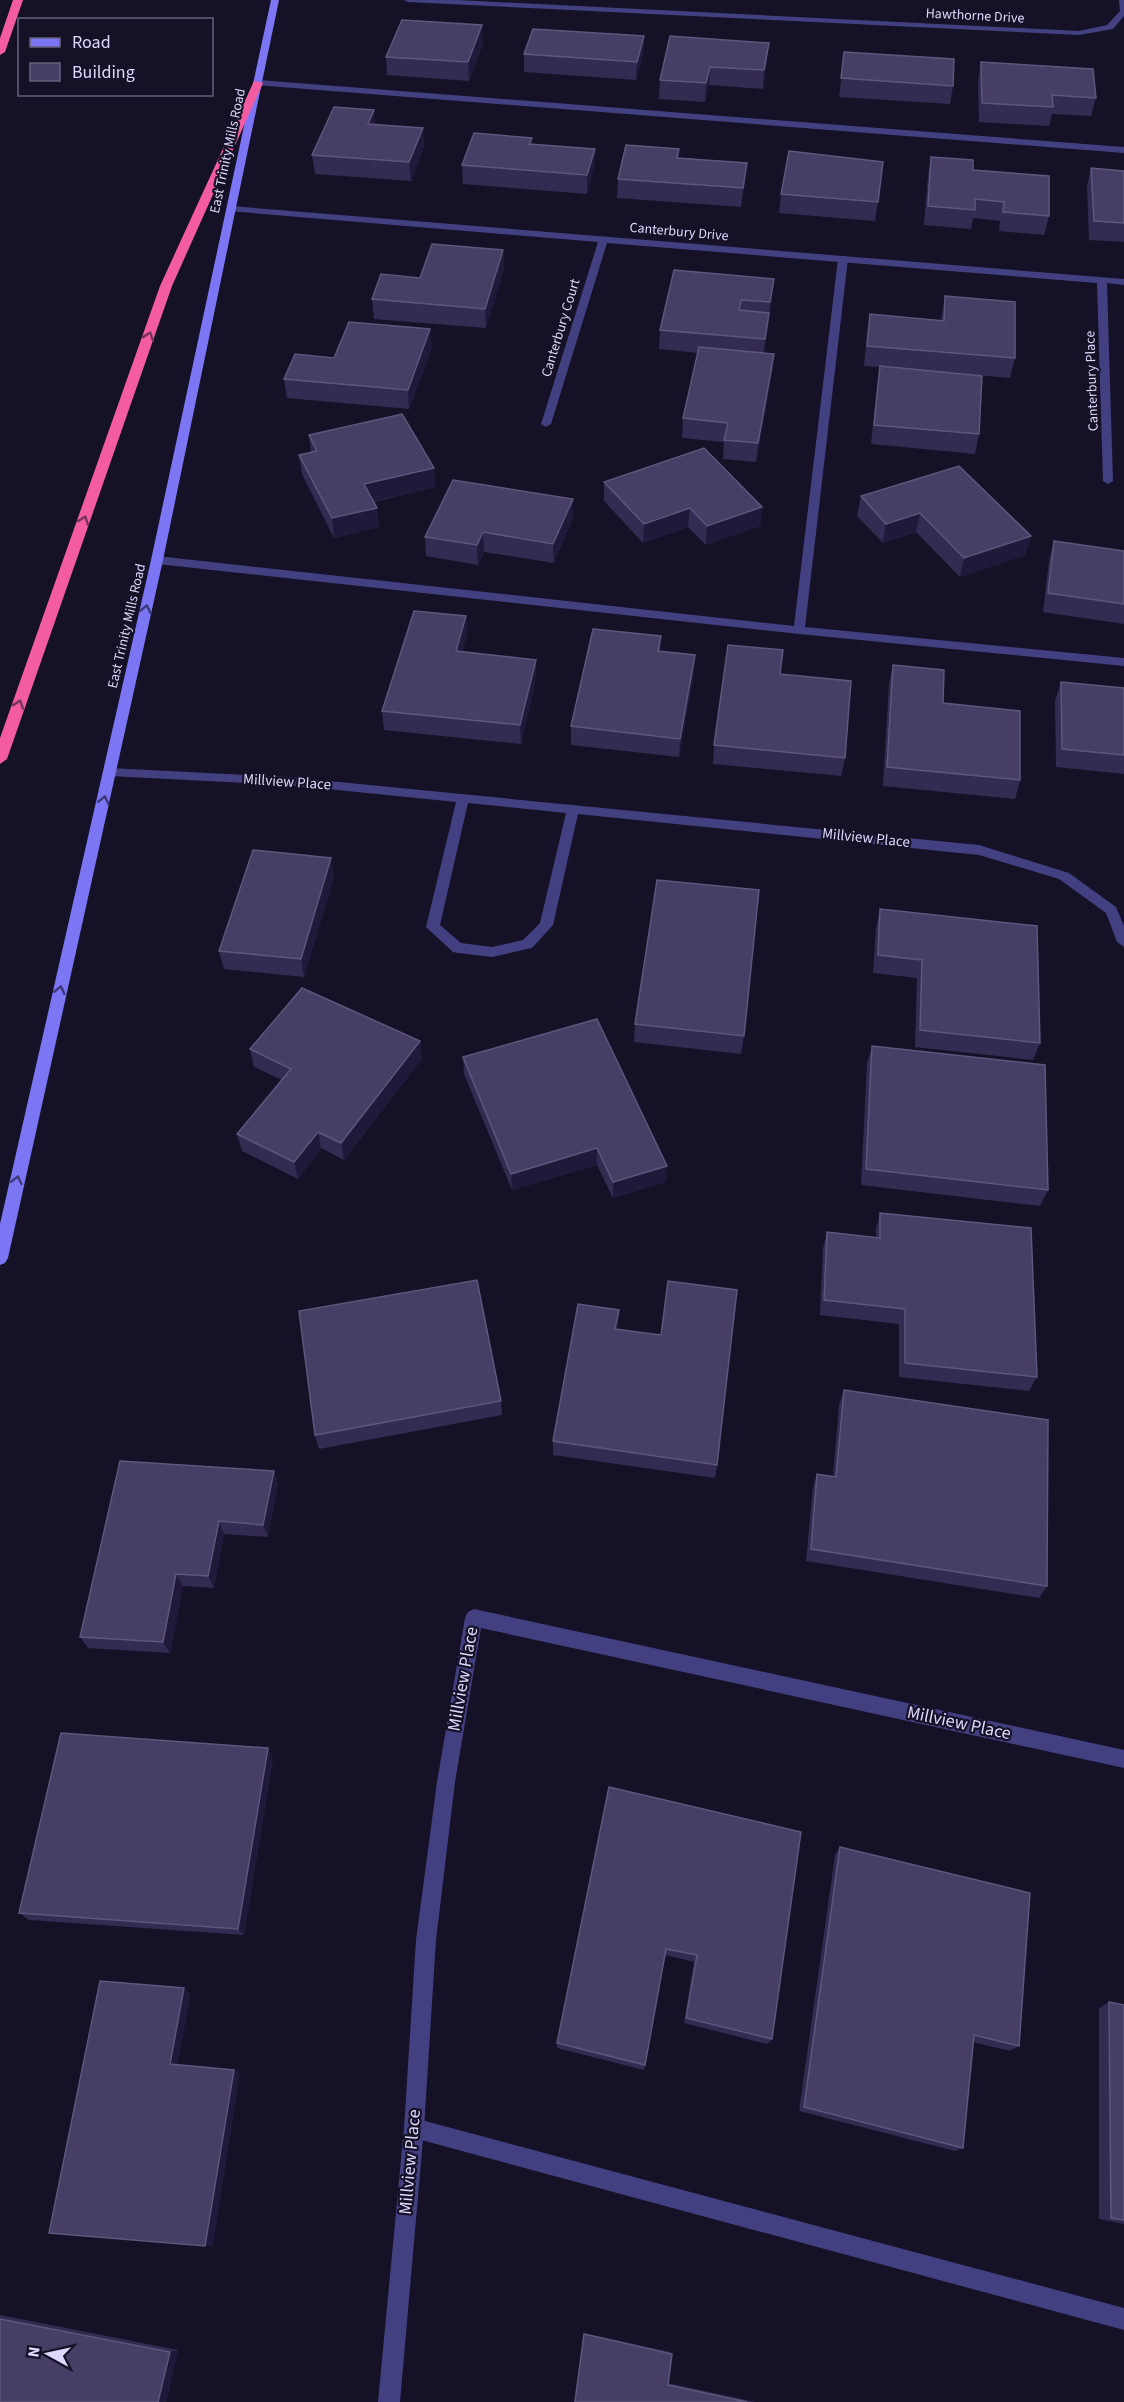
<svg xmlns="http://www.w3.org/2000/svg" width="1124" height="2402" viewBox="0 0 1124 2402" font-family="'Source Sans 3',sans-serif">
<rect width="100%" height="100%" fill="#151126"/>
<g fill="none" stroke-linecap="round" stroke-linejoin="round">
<path fill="#434081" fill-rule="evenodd" d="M258,80L1124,147V153L255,85L254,83Z
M843,256L848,259L805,627L1124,658V666L799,634L157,564L151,560L157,556L794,626L838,259Z
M414,2118L1124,2308V2330L414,2138L407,2135L404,2128L407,2121Z"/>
<path fill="#434081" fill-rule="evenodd" d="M404,0H457L1079,31L1107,25L1120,11L1119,0H1124V16L1113,29L1079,35L408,2Z
M231,206L1124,279V285L1107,283L1113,481L1108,484L1103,481L1097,283L607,243L551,424L546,427L541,424L598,242L228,211L226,209Z
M110,768L288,777L979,845L1069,873L1116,907L1124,926V947L1117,942L1106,913L1059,879L979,855L578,814L553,925L532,948L527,949L492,957L458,953L453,952L426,927L456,802L288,785L110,776L104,772ZM468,803L566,813L540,923L523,940L492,947L461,943L440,925Z
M474,1609L1124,1750V1768L481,1628L455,1782L436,1940L424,2128L400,2402H378L404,2128L416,1940L437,1782L465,1618L468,1612Z"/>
<path fill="#7c76f5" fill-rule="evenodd" d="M271,0H279L163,560L8,1258L5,1263L0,1265V1224L151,560Z"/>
<path fill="#f35ca2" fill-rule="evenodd" d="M13,0H23L5,52L0,55V38Z
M254,81L263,83L172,286L7,759L0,764V738L160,286Z"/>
</g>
<path fill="#342b52" d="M644,36L643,54L636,80L524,72V54Z
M670,36L767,61L763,89L709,85L705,102L659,99L660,80Z
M483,43L469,81L387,75L386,57Z
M844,52L953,86L950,104L839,97Z
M981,62L1096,98L1091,116L1052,114L1049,126L979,122L978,81Z
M374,110L375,125L423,128L424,147L411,181L315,174L312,155Z
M532,138V144L595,149L594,168L587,194L463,184L462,165Z
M931,157L973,170L1049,216L1044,235L999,231L1000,221L973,218L971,229L924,225L928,176Z
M678,158L745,181L741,207L617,198L618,179Z
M1091,168L1124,171V242L1089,240L1087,187Z
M781,194L878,202L875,221L779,213Z
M503,250L504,269L486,328L374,319L372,299L420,278Z
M674,270L772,298L764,353L774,354L772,374L756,462L723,459L724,442L682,438L683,418L698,353L659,349L660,330Z
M945,296L1015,358L1010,378L931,371L979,434L975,454L871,444L877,386L880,367L864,366L867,334L870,314L941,320Z
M432,348L409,409L287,398L284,379L334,358Z
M309,435L434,468L435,487L374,502L379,527L334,538L302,474L299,455L311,452Z
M604,482L762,507L760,526L706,545L688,527L643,543L604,501Z
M861,496L1031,536L1025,555L960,577L916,532L883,543L857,516Z
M573,499V518L554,563L484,552L478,565L426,556L425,537Z
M1054,541L1124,551V624L1043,612L1049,560Z
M466,616L467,635L462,652L536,660V679L521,744L384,730L382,711Z
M661,636L660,652L694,674L679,757L571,745V726Z
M893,665L943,703L1020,780L1015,799L883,786L889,684Z
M780,674L845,758L841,776L713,764L714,745Z
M1061,682L1124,688V774L1056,767L1055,701Z
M334,877L304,977L224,969L219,951Z
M880,909L1040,1043L1033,1060L915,1047L917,978L873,973L876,928Z
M635,1024L744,1036L741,1054L634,1042Z
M420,1041L422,1059L344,1160L321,1148L298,1179L242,1151L237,1134L282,1080L254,1067L250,1049Z
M872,1046L1048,1190L1040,1206L861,1185L867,1063Z
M463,1057L667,1166L665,1182L613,1198L597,1165L512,1190L464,1074Z
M880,1213L1037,1377L1029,1391L899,1377V1324L820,1315L823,1248L827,1232L876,1237V1229Z
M619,1310L617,1330L717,1465L715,1478L553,1455V1441Z
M844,1390L1047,1586L1039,1598L806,1561L813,1487L817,1474L833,1476L839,1405Z
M501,1401L502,1415L319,1449L315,1435Z
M274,1471L278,1484L268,1537L224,1534L214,1588L183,1586L170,1653L88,1648L80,1637Z
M273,1758L244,1935L29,1920L19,1913Z
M609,1787L772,2039L767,2044L684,2023L694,1962L665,1955L645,2065L644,2070L557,2048V2043Z
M840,1847L1019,2046L1010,2051L973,2042L963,2148L955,2151L799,2111L835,1855Z
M1109,2002L1124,2005V2224L1099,2219V2008Z
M0,2315L178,2350L166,2402H0Z
M584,2333L670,2352L672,2354L668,2383L756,2402H574Z"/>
<path fill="#201939" d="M482,25L483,43L469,81L468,62Z
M644,36L643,54L636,80L637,62Z
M769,43L767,61L763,89L764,70Z
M710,67L709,85L705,102L706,83Z
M374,110L376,129L368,124Z
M423,128L424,147L411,181L409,162Z
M595,149L594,168L587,194V175Z
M747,163L745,181L741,207L743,188Z
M503,250L504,269L486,328L485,309Z
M774,279L772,298L768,321L770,302Z
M769,313L767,332L763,359L765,339Z
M430,329L432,348L409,409L408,390Z
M774,354L772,374L756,462L758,443Z
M434,468L435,487L366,503L364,484Z
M573,499V518L554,563L553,544Z
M762,507L760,526L706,545L707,526Z
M377,508L379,527L334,538L332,518Z
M690,508L688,527L643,543L644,524Z
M920,513L916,532L883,543L886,524Z
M483,532L484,552L478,565L477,545Z
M1031,536L1025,555L960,577L964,558Z
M466,616L467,635L457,670L456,651Z
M695,655L694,674L679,757L680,739Z
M536,660V679L521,744L520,725Z
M331,858L334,877L304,977L301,959Z
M420,1041L422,1059L344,1160L341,1143Z
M318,1132L321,1148L298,1179L294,1162Z
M597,1148V1165L512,1190L511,1174Z
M667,1166L665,1182L613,1198V1182Z
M619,1310L618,1325L614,1344L615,1329Z
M274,1471L278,1484L268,1537L263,1525Z
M219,1521L224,1534L214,1588L208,1576Z
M176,1574L183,1586L170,1653L163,1642Z
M268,1748L273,1758L244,1935L238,1929Z
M184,1988L191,1994L177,2068L170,2064Z
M234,2070L240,2074L213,2246H205Z
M178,2350L166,2402H158L170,2352Z"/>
<path fill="#463e64" stroke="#5e567c" stroke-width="1.5" d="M402,20L482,25L468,62L386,57Z
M533,29L644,36L637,62L524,54Z
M670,36L769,43L764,70L710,67L706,83L660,80Z
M844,52L954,59L953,86L841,78Z
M981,62L1093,69L1096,98L1052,95L1053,107L982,103Z
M334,107L374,110L368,124L423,128L409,162L312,155Z
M474,133L532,138L529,144L595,149L587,175L462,165Z
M626,145L679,149L677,158L747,163L743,188L618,179Z
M789,151L883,162L878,202L781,194Z
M931,157L973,160V170L1049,176V216L1003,212L1004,202L975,199V210L928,206Z
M1091,168L1124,171V223L1094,221Z
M432,244L503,250L485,309L372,299L381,274L420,278Z
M674,270L774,279L770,302L741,300L739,310L769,313L765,339L660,330Z
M945,296L1015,302V358L867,346L870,314L944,321Z
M349,322L430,329L408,390L284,379L295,354L334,358Z
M699,347L774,354L758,443L724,440L728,423L683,418Z
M880,366L982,376L979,434L874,425Z
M402,414L434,468L364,484L377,508L332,518L299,455L317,451L309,435Z
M704,448L762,507L707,526L690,508L644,524L604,482Z
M959,466L1031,536L964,558L920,513L886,524L861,496Z
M453,480L573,499L553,544L483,532L477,545L425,537Z
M1054,541L1124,551V604L1048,593Z
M414,611L466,616L456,651L536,660L520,725L382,711Z
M593,629L661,636L658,651L695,655L680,739L571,726Z
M728,645L783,650L780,674L851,681L845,758L714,745Z
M893,665L944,670L943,703L1020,711V780L887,767Z
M1061,682L1124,688V755L1062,749Z
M253,850L331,858L301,959L219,951Z
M657,880L759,890L744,1036L635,1024Z
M880,909L1037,926L1040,1043L920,1030L922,960L878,955Z
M302,988L420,1041L341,1143L318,1132L294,1162L237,1134L291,1069L250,1049Z
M597,1019L667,1166L613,1182L597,1148L511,1174L463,1057Z
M872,1046L1045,1065L1048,1190L866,1169Z
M880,1213L1031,1228L1037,1377L905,1363V1309L824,1300L827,1232L880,1238Z
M477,1280L501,1401L315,1435L299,1311Z
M668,1281L737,1290L717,1465L553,1441L578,1304L619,1310L615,1329L661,1335Z
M844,1390L1048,1420L1047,1586L811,1549L817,1474L836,1477Z
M120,1461L274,1471L263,1525L219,1521L208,1576L176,1574L163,1642L80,1637Z
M61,1733L268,1748L238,1929L19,1913Z
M609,1787L801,1832L772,2039L686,2018L697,1955L666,1949L645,2065L557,2043Z
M840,1847L1030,1893L1019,2046L974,2035L963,2148L804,2107Z
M100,1981L184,1988L170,2064L234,2070L205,2246L49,2233Z
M1109,2002L1124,2005V2220L1111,2218Z
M0,2319L170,2352L158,2402H0Z
M584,2334L672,2354L668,2385L747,2402H575Z"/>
<defs><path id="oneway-chevron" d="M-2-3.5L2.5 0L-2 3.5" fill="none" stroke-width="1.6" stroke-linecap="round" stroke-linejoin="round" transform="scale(1.5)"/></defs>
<g stroke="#79335e">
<use href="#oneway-chevron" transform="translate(149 336) rotate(-71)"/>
<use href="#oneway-chevron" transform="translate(84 520) rotate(-71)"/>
<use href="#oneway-chevron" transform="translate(19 704) rotate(-71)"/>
</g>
<g stroke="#3e3979">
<use href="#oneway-chevron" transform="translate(146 609) rotate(-77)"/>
<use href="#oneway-chevron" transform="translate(104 800) rotate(-77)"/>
<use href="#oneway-chevron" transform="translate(60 990) rotate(-77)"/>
<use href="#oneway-chevron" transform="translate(17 1180) rotate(-77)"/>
</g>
<g text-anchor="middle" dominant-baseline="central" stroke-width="4.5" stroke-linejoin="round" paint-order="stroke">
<g font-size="14" fill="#ddd8fc" stroke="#151126">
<text transform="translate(975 16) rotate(3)">Hawthorne Drive</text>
<text transform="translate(228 151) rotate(-78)">East Trinity Mills Road</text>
<text transform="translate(679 232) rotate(5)">Canterbury Drive</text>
<text transform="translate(561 328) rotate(-73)">Canterbury Court</text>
<text transform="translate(1092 381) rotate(-92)">Canterbury Place</text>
<text transform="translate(127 626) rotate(-77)">East Trinity Mills Road</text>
</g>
<g font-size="15" fill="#ddd8fc" stroke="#151126">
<text transform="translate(287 782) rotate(4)">Millview Place</text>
<text transform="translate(866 838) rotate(6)">Millview Place</text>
</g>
<g font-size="18" fill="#ddd8fc" stroke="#151126">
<text transform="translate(463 1679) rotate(-80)">Millview Place</text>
<text transform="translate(959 1723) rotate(12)">Millview Place</text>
<text transform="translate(410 2162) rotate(-85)">Millview Place</text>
</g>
</g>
<rect x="18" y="18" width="195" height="78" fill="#151126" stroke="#65617c" stroke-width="1.5"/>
<rect x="30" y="38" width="30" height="9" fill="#7c76f5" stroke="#65617c" stroke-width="1.5"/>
<text x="72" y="48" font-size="18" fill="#ddd8fc">Road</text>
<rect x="30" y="63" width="30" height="18" fill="#463e64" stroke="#65617c" stroke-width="1.5"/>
<text x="72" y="78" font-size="18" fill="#ddd8fc">Building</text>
<g transform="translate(48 2354) rotate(278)" stroke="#151126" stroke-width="4.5" paint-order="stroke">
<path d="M0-4.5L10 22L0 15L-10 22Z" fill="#ddd8fc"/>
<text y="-9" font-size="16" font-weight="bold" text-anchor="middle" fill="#ddd8fc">N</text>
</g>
</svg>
